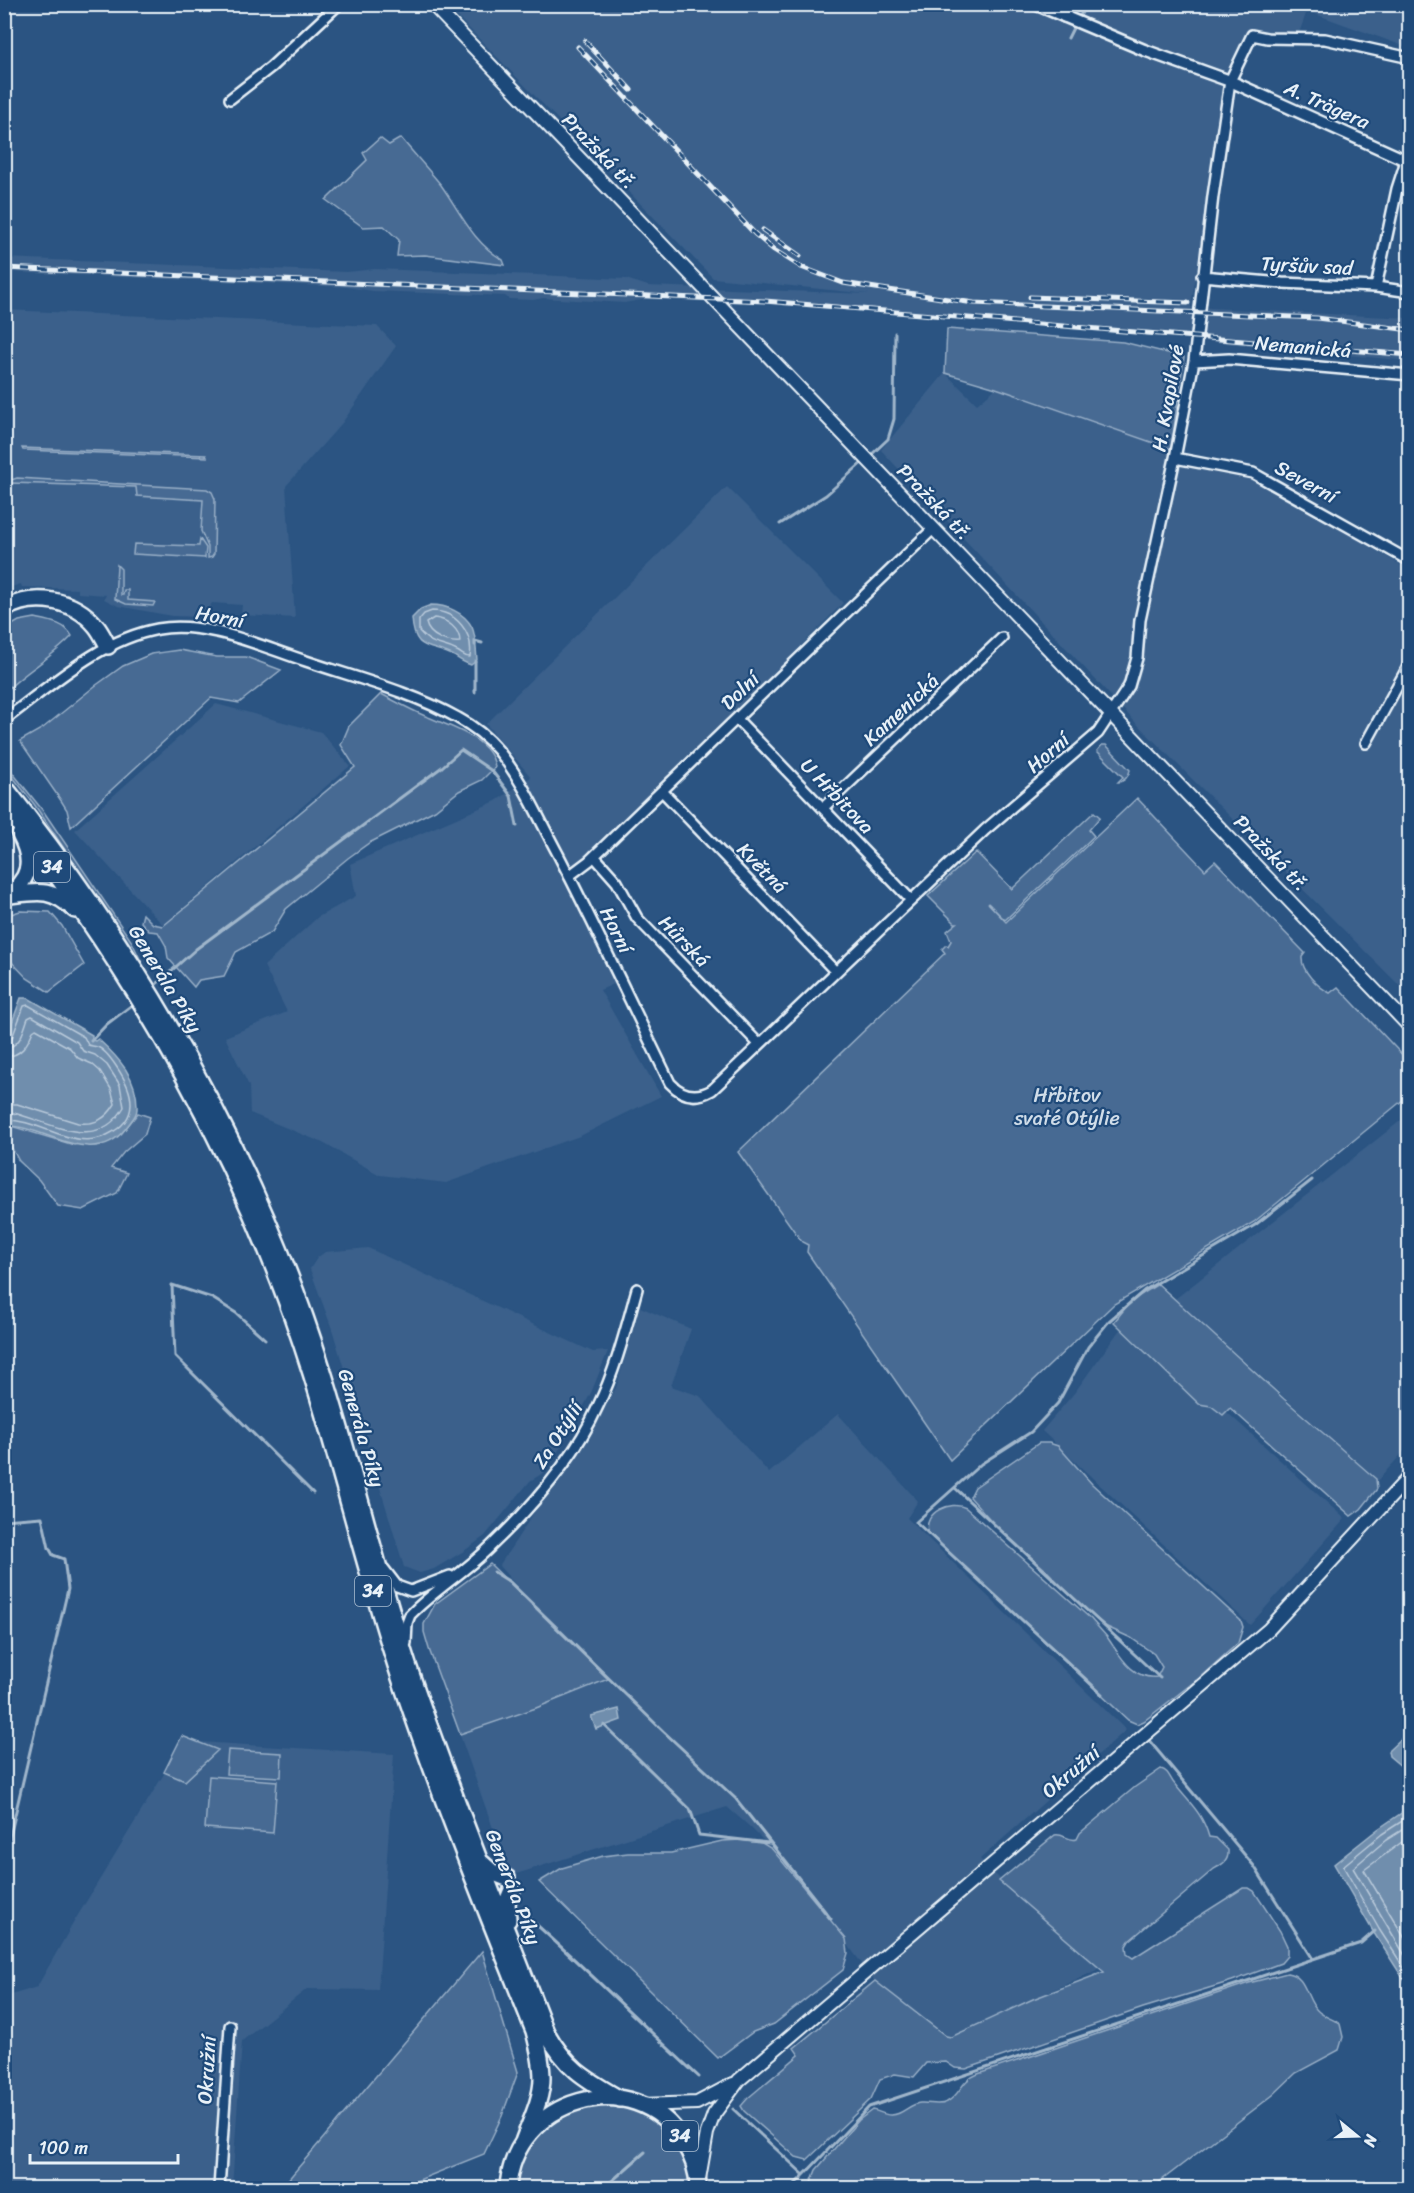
<svg xmlns="http://www.w3.org/2000/svg" width="1414" height="2193" viewBox="0 0 1414 2193" font-family="Sriracha,sans-serif">
<rect width="100%" height="100%" fill="#2b5482"/>
<filter id="ink" filterUnits="userSpaceOnUse"><feTurbulence type="fractalNoise" baseFrequency=".0167" numOctaves="2"/><feDisplacementMap in="SourceGraphic" scale="12" xChannelSelector="R" yChannelSelector="G"/><feConvolveMatrix kernelMatrix="1 2 1 2 8 2 1 2 1" color-interpolation-filters="sRGB"/></filter>
<g filter="url(#ink)">
<path fill="#3a608b" d="M446,5H1409V48L1307,11L1298,36L1250,33L1224,91L1191,307L1409,318V361L1081,329L767,304L647,299L624,303L543,298L533,300L509,299L505,296L373,291L346,287L5,272V258L347,272L375,269L537,275L626,279L648,286L869,294L713,278Z
M5,310L377,326L396,346L342,423L286,486L295,618L241,615L242,605L212,603L204,617L172,616L118,606L104,599L106,595L78,593V589L22,587L21,584L5,589Z
M945,373L977,404L996,388L1256,479L1409,570V995L1136,723L881,450Z
M727,487L843,603L735,713L564,881L614,984L600,990L661,1096L580,1136L446,1183L380,1175L321,1142L250,1113L249,1086L225,1037L287,1012L264,966L318,917L356,896L350,864L496,801L531,777L486,724Z
M216,704L321,732L350,766L163,925L75,830Z
M1409,1114V1446L1377,1481L1175,1299Z
M368,1248L593,1352L608,1351L591,1393L561,1447L543,1473L530,1481L485,1536L464,1551L434,1569L420,1573L404,1567L332,1329L310,1269L317,1258L325,1252Z
M640,1307L691,1329L671,1386L700,1396L769,1473L838,1414L918,1501L907,1518L1126,1730L980,1859L1001,1880L999,1882L1101,1968L951,2037L946,2036L876,1983L848,1945L846,1939L782,1859L750,1827L727,1807L510,1876L457,1727L460,1734L536,1708L608,1679L537,1609L499,1566L616,1388Z
M1126,1321L1345,1519L1250,1625L1042,1431L1075,1392Z
M184,1741L394,1754L378,1990L307,1989L242,2041L232,2188H5V1997L37,1987L75,1920Z"/>
<path fill="#476b93" stroke="#98aec6" stroke-width="1.5" d="M380,138L389,145L401,138C414,154 428,169 441,185C461,213 472,242 503,260L505,265L425,255L397,256L399,240L384,226L363,227L326,200L367,160L363,153Z
M947,329L1123,342L1184,357L1171,449L996,388L945,373Z
M22,448L206,455L207,457L23,450Z
M17,478L207,489L212,492L215,499L214,554L212,557L208,558V547L201,531L203,500L137,496L136,487L10,483L7,485L5,548V487L8,481Z
M200,539L206,548L205,558L133,554L134,544L199,546Z
M117,565L121,569V595H123L124,590H128V600L155,602L153,606L126,604L115,599Z
M35,618C50,621 65,623 72,636C52,658 25,671 5,692V629L19,621Z
M179,650L217,657H246L281,670L239,703L211,698L71,827L67,810L62,802L20,741L43,728L95,686L123,666L151,654Z
M381,694C395,701 409,709 423,715C446,725 492,738 495,767L482,780L459,791L435,810L369,843L348,858L286,909L272,932L236,952L224,976L199,980L194,987L168,958L166,946L158,932L149,931L141,922L143,914L153,924L163,926L355,767L341,745L349,726Z
M1102,745H1106L1130,770C1129,776 1124,782 1118,782L1123,777L1097,751Z
M4,762L44,812L132,942L143,965L34,804L5,767Z
M1137,798L1205,870L1215,861L1305,953L1302,957C1301,971 1318,987 1330,993L1338,987L1409,1062V1095L1254,1222L1114,1304L950,1460L807,1252L808,1245L802,1242L738,1152L945,953L942,949L946,945L948,946L951,941L947,931L957,923H955L928,896L976,852L1012,889L1094,812L1100,817L1089,830L1094,836L1005,920L988,903L1006,922Z
M20,911L50,912L62,926L84,965L49,992L27,978L5,955V916Z
M138,1113L150,1117L145,1134L124,1152L111,1168L127,1173L117,1193L83,1210L58,1206L39,1180L19,1161L8,1141L5,1139L4,1126H11L74,1145L121,1134Z
M1158,1284L1284,1399L1376,1479L1377,1489L1361,1509L1351,1516L1230,1408L1223,1415L1211,1406L1199,1404L1114,1322L1131,1301Z
M1039,1443H1049L1058,1446L1092,1484L1241,1621L1243,1627L1238,1643L1199,1678L1144,1721L1137,1724L1128,1720L928,1532C923,1512 951,1500 966,1508L1091,1619C1096,1625 1102,1631 1107,1637C1120,1655 1132,1680 1157,1677L1162,1667L1154,1654L1131,1638L1107,1627L1082,1607L1047,1571L996,1526L970,1497L975,1487Z
M490,1564L608,1679L536,1708L460,1734L429,1649L424,1632V1624L435,1604Z
M182,1736L218,1750L185,1781L164,1772Z
M228,1750L282,1753L281,1777L226,1774Z
M1161,1769C1168,1771 1169,1776 1173,1782C1188,1802 1202,1811 1209,1837L1216,1838L1228,1850C1229,1861 1223,1864 1214,1869L1129,1941L1126,1946L1127,1954L1133,1958L1243,1888H1249L1254,1891L1280,1931L1287,1946V1956L1281,1963L1232,1981L1143,2008L966,2069L955,2068L946,2062L926,2063L914,2077L895,2074L880,2079L871,2099L807,2160L796,2157L744,2111L741,2106L748,2098L799,2055L794,2048L875,1981L946,2036L951,2037L1033,1999L1104,1972L999,1881L1055,1835C1063,1833 1069,1842 1077,1839L1080,1833L1135,1787Z
M209,1776L277,1781L273,1833L205,1828Z
M740,1840L762,1843L772,1849L846,1939L848,1953L843,1970L774,2024L753,2032L718,2058L539,1882L562,1868L603,1856L628,1853H671L722,1841Z
M482,1951L518,2072L502,2116L484,2154L399,2188H281Z
M1287,1973C1308,1976 1305,2001 1319,2012C1325,2017 1333,2019 1340,2024L1343,2037L1339,2050L1296,2073L1273,2095L1158,2183L1046,2188H809L816,2170L859,2120L872,2110C879,2111 884,2115 890,2115C902,2116 909,2104 920,2103C930,2102 938,2107 947,2102C962,2093 960,2081 978,2074L1249,1983Z
M612,2104C643,2110 677,2127 686,2161C689,2170 690,2179 692,2188H517C518,2156 542,2119 575,2110C586,2106 600,2106 612,2104Z"/>
<path fill="#708ead" stroke="#a0b6cb" stroke-width="1.5" d="M431,605C446,605 464,612 472,627C476,636 476,650 477,660L471,665C464,663 460,660 454,656C431,644 414,653 412,618L421,609Z
M21,998H28L92,1035V1040L95,1041L98,1039C119,1058 138,1078 137,1109C137,1116 130,1122 126,1128C93,1171 44,1124 5,1126V1041Z
M619,1709L621,1720L596,1729L591,1716Z
M1403,1737L1409,1742L1410,1759L1402,1767L1389,1756L1388,1751Z
M1409,1808L1410,1985L1408,1986L1374,1933L1334,1864L1378,1829Z"/>
<g fill="none" stroke-linecap="round" stroke-linejoin="round">
<path stroke="#b8c9da" stroke-width="1.5" d="M432,611C456,611 474,633 470,657C464,657 463,654 457,651C441,642 434,648 419,631V620L424,614Z
M434,618C447,619 460,629 460,642C448,643 429,637 426,623Z
M4,1041L12,1038L24,1006L28,1005L84,1037L88,1045C91,1046 94,1046 97,1047C104,1049 112,1060 116,1066C134,1092 141,1119 107,1135C72,1152 40,1118 4,1120
M4,1048C21,1047 23,1031 28,1018L32,1016L77,1042L83,1051L95,1055L107,1065L120,1085L124,1107C98,1153 52,1123 14,1113H4
M4,1057C22,1056 27,1045 33,1031L36,1029L70,1048L78,1058L92,1064L100,1071L111,1089L115,1104C106,1119 95,1125 78,1123L17,1104H4
M1410,1816L1382,1834L1343,1866L1379,1929L1410,1977
M1410,1825L1386,1840L1353,1868L1410,1964
M1410,1836L1364,1870L1410,1947"/>
<path stroke="#a0b6cb" stroke-width="3" d="M1079,18L1086,4
M1068,38L1075,24
M869,457L888,439L894,419L895,333
M780,524L826,495L864,461
M475,645V641L482,643
M475,661V692
M152,988L196,949L442,767L461,750L492,771L511,796L517,826
M91,1041L107,1024L136,1002
M4,1280H7L4,1291
M265,1339L236,1313L212,1298L172,1285L175,1356L313,1493
M955,1488L1160,1678
M4,1520L42,1517L49,1548L53,1555L64,1559L68,1589L4,1862
M494,1572L510,1582L663,1731L736,1799L831,1919
M1102,1694L916,1522L981,1464L1031,1432L1058,1403L1088,1347L1109,1321L1145,1290L1255,1225L1312,1180
M604,1725L690,1809L699,1835L769,1843
M1147,1738L1254,1866L1313,1959
M521,1911C583,1965 639,2022 699,2077
M733,2109L804,2175L869,2107L1361,1943L1375,1931
M604,2188L645,2152
M791,2188L804,2175"/>
<defs>
<path id="minor" d="M1064,17L1070,4
M230,99L271,67L339,4
M1202,276L1282,283L1376,287L1410,292
M1376,287L1397,189L1406,161
M1194,361L1229,359L1410,375
M1175,458L1253,473L1410,561
M737,719L910,899
M4,720C52,685 99,640 158,629C206,620 262,647 306,661C356,678 412,692 458,718C473,726 487,737 498,750C523,781 539,819 558,854C597,930 633,1007 670,1083C682,1096 696,1099 712,1090L985,830L1098,733L1129,686L1137,658L1140,620L1175,458L1194,361L1213,196L1230,81L1252,35L1267,38L1325,39L1410,58
M1366,743L1410,663
M662,791L835,971
M824,807L1002,638
M594,856L617,882L637,918L759,1044
M569,876L589,861L933,529
M384,1569L397,1586L411,1591L450,1576
M406,1643L407,1623L410,1615C434,1590 465,1572 490,1547C532,1507 574,1460 598,1406C616,1369 626,1328 637,1289
M219,2188L230,2026"/>
<path id="tertiary" d="M1035,4L1144,50L1230,81L1410,162"/>
<path id="secondary" d="M432,4L1410,1027
M641,2105L697,2103L733,2084
M699,2179L707,2133L714,2114L739,2080L1269,1629L1410,1476"/>
<path id="trunk" d="M4,609C34,592 74,599 96,626C101,632 104,639 108,646
M4,786C143,960 255,1155 322,1368C353,1466 376,1567 408,1665C450,1789 499,1910 546,2032C567,2069 584,2078 620,2099
M4,805C138,978 245,1163 311,1373C344,1478 369,1586 404,1690C443,1805 489,1918 534,2031C538,2046 542,2062 542,2078C542,2099 530,2122 523,2142
M4,896C36,892 50,886 75,910
M5,896C31,880 34,861 20,835
M482,1863L492,1872L507,1878
M508,1920L507,1902L512,1890
M508,2188C513,2099 635,2062 683,2141C692,2155 698,2171 698,2188"/>
</defs>
<use href="#minor" stroke="#e8f1f8" stroke-width="14"/>
<use href="#tertiary" stroke="#e8f1f8" stroke-width="15"/>
<use href="#secondary" stroke="#e8f1f8" stroke-width="16"/>
<use href="#trunk" stroke="#e8f1f8" stroke-width="20"/>
<use href="#minor" stroke="#1f4a7a" stroke-width="9"/>
<use href="#tertiary" stroke="#1f4a7a" stroke-width="10"/>
<use href="#secondary" stroke="#1f4a7a" stroke-width="12"/>
<use href="#trunk" stroke="#1f4a7a" stroke-width="15"/>
<defs>
<path id="rail" d="M585,41L631,90
M578,47L755,234L774,250L801,267L843,283L974,303L1317,318L1410,330
M763,230L800,256
M4,268L765,301L1410,355
M1030,297L1188,303"/>
</defs>
<use href="#rail" stroke="#e8f1f8" stroke-width="5"/>
<use href="#rail" stroke="#1f4a7a" stroke-width="3" stroke-dasharray="9" stroke-linecap="butt"/>
</g>
</g>
<g text-anchor="middle" dominant-baseline="central" stroke-width="4.5" stroke-linejoin="round" paint-order="stroke">
<g fill="#1f4a7a" stroke="#acbfd2" stroke-width="1.5">
<rect x="34" y="852" width="36" height="30" rx="4.5"/>
<rect x="355" y="1576" width="36" height="30" rx="4.5"/>
<rect x="662" y="2121" width="36" height="30" rx="4.5"/>
</g>
<g font-size="18" font-weight="bold" fill="#e8f1f8">
<text x="52" y="867">34</text>
<text x="373" y="1591">34</text>
<text x="680" y="2136">34</text>
</g>
<g font-size="20" fill="#e8f1f8" stroke="#1f4a7a">
<text transform="translate(1327 105) rotate(24)">A. Trägera</text>
<text transform="translate(599 151) rotate(46)">Pražská tř.</text>
<text transform="translate(1307 266) rotate(3)">Tyršův sad</text>
<text transform="translate(1303 347) rotate(5)">Nemanická</text>
<text transform="translate(1168 398) rotate(-80)">H. Kvapilové</text>
<text transform="translate(1306 482) rotate(29)">Severní</text>
<text transform="translate(934 502) rotate(46)">Pražská tř.</text>
<text transform="translate(220 617) rotate(11)">Horní</text>
<text transform="translate(740 691) rotate(-44)">Dolní</text>
<text transform="translate(901 710) rotate(-43)">Kamenická</text>
<text transform="translate(1048 753) rotate(-41)">Horní</text>
<text transform="translate(837 796) rotate(46)">U Hřbitova</text>
<text transform="translate(1271 853) rotate(46)">Pražská tř.</text>
<text transform="translate(762 868) rotate(46)">Květná</text>
<text transform="translate(616 930) rotate(64)">Horní</text>
<text transform="translate(684 941) rotate(46)">Hůrská</text>
<text transform="translate(165 979) rotate(59)">Generála Píky</text>
<text transform="translate(361 1428) rotate(74)">Generála Píky</text>
<text transform="translate(558 1435) rotate(-57)">Za Otýlií</text>
<text transform="translate(1071 1772) rotate(-40)">Okružní</text>
<text transform="translate(513 1887) rotate(69)">Generála Píky</text>
<text transform="translate(207 2070) rotate(-86)">Okružní</text>
</g>
<g font-size="20" fill="#d0dde9" stroke="#1f4a7a">
<text x="1067" y="1095">Hřbitov<tspan x="1067" dy="23">svaté Otýlie</tspan></text>
</g>
</g>
<rect width="1414" height="2193" fill="none" stroke="#1f4a7a" stroke-width="24"/>
<rect x="12" y="12" width="1390" height="2169" fill="none" stroke="#e8f1f8" stroke-width="2" filter="url(#ink)"/>
<g transform="translate(1357 2136) rotate(109)" stroke="#1f4a7a" stroke-width="4.5" paint-order="stroke">
<path d="M0-4.5L10 22L0 15L-10 22Z" fill="#e8f1f8"/>
<text y="-9" font-size="16" font-weight="bold" text-anchor="middle" fill="#e8f1f8">N</text>
</g>
<path d="M30 2154v9h148v-9" fill="none" stroke="#e8f1f8" stroke-width="3"/>
<text x="39" y="2154" font-size="18" fill="#e8f1f8" stroke="#1f4a7a" stroke-width="4.5" paint-order="stroke">100 m</text>
</svg>
